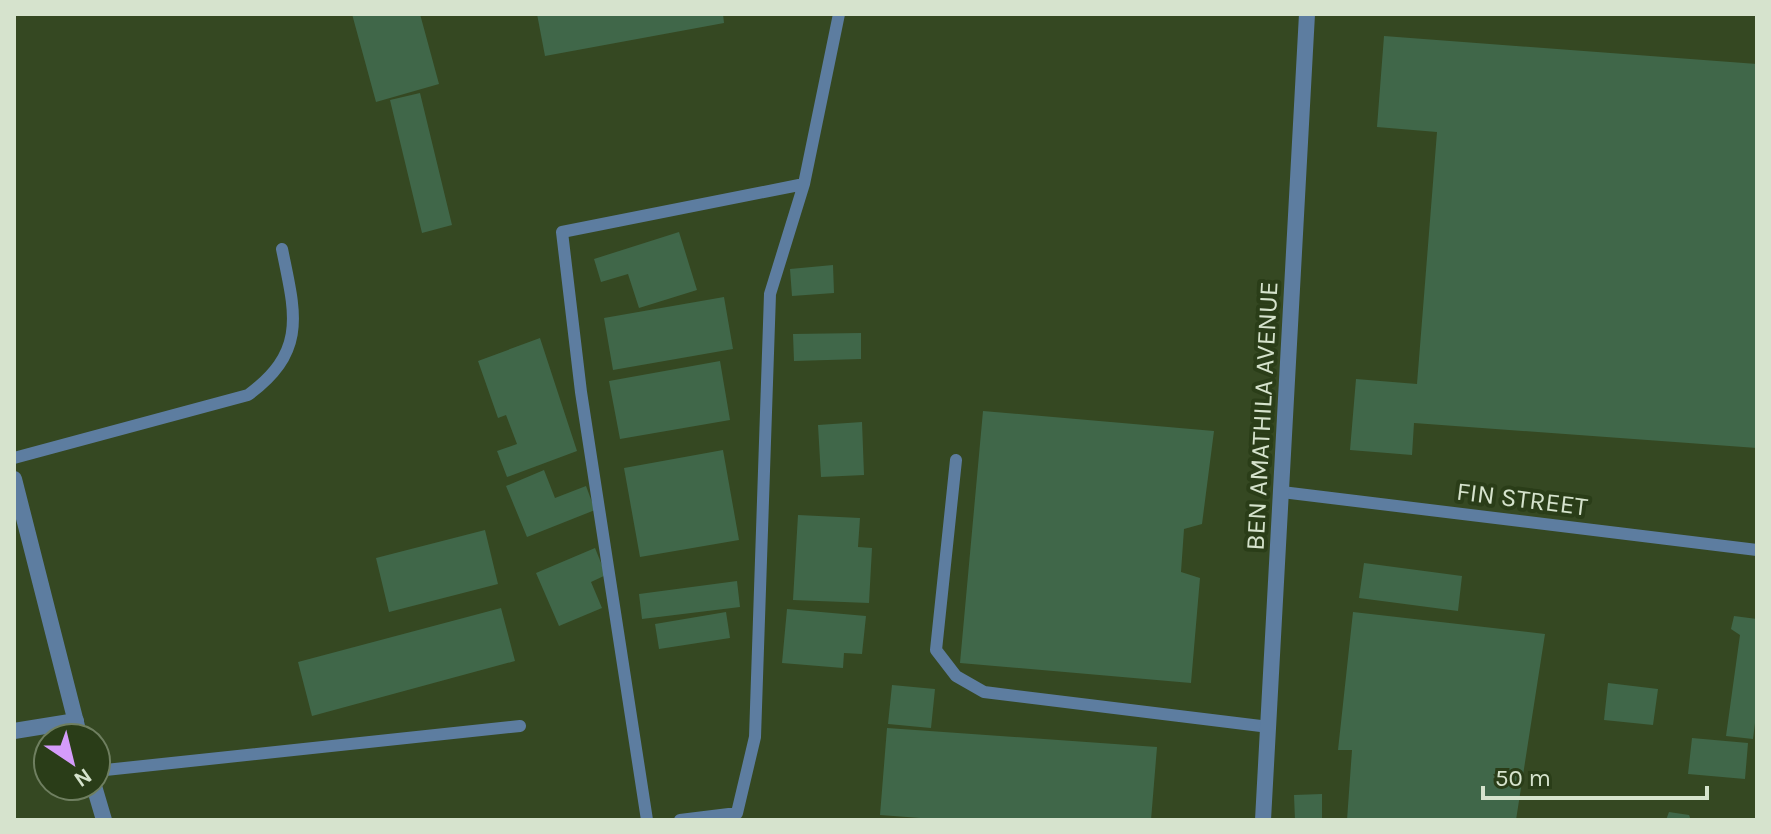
<svg xmlns="http://www.w3.org/2000/svg" width="1771" height="834" viewBox="0 0 1771 834" font-family="Karla,sans-serif">
<rect width="100%" height="100%" fill="#354822"/>
<path fill="#406749" d="M352,14H420L439,84L376,102Z
M537,14H723L724,23L545,56Z
M1384,36L1757,64V448L1414,423L1412,455L1350,450L1356,379L1417,384L1437,132L1377,127Z
M420,93L452,225L422,233L390,100Z
M679,232L697,290L639,308L628,274L601,282L594,259Z
M833,265L834,293L792,296L790,269Z
M724,297L733,349L613,370L604,318Z
M861,333V359L794,361L793,334Z
M540,338L577,451L507,477L497,451L517,444L506,415L498,418L478,361Z
M720,361L730,420L620,439L609,381Z
M983,411L1214,431L1202,524L1184,529L1181,572L1200,578L1191,683L960,663Z
M862,422L864,475L821,477L818,425Z
M723,450L739,540L640,557L624,468Z
M544,470L555,498L586,486L595,510L527,537L506,486Z
M798,515L860,518L858,547L872,548L869,603L793,600Z
M485,530L498,584L389,612L376,558Z
M595,548L606,575L591,582L602,608L559,626L536,573Z
M1364,563L1462,576L1458,611L1359,598Z
M737,581L740,607L642,619L639,594Z
M501,608L515,661L312,716L298,662Z
M787,609L866,616L862,654L844,653L843,668L782,663Z
M726,612L730,638L659,649L655,624Z
M1353,612L1545,634L1516,820H1347L1352,750H1338Z
M1734,616L1757,619V707L1753,739L1726,736L1740,635L1731,629Z
M1608,683L1658,689L1653,725L1604,720Z
M892,685L935,689L931,728L888,724Z
M887,728L1157,747L1151,820H947L880,815Z
M1692,738L1748,743L1745,779L1688,774Z
M1322,794V820H1295L1294,795Z
M1669,812L1689,815L1691,820H1666Z"/>
<g fill="none" stroke-linecap="round" stroke-linejoin="round">
<path stroke="#5d7da0" stroke-width="12" d="M14,458L248,395C308,351 295,313 282,249
M956,460L936,650L956,676L984,692L1269,727
M1282,492L1757,550
M96,771L520,726
M647,820L581,392L562,232L804,184L839,14
M680,820L737,813L755,737L770,294L804,184"/>
<path stroke="#5d7da0" stroke-width="16" d="M14,731L76,721
M1263,820L1307,14"/>
<path stroke="#5d7da0" stroke-width="16" d="M14,479L80,738
M94,786L104,820"/>
</g>
<g text-anchor="middle" dominant-baseline="central" stroke-width="8" stroke-linejoin="round" paint-order="stroke">
<g font-size="26" fill="#d6e3cd" stroke="#2a3d18">
<text transform="translate(1262 416) rotate(-87)">BEN AMATHILA AVENUE</text>
<text transform="translate(1522 499) rotate(7)">FIN STREET</text>
</g>
</g>
<rect width="1771" height="834" fill="none" stroke="#d6e3cd" stroke-width="32"/>
<g transform="translate(72 762) rotate(145)"><circle r="38" fill="#2a3d18" stroke="#6f7f60" stroke-width="2"/>
<path d="M0-6L14 30L0 20L-14 30Z" fill="#d59cfb"/>
<text y="-12" font-size="22" font-weight="bold" text-anchor="middle" fill="#d6e3cd">N</text>
</g>
<path d="M1483 786v12h224v-12" fill="none" stroke="#d6e3cd" stroke-width="4"/>
<text x="1495" y="786" font-size="24" fill="#d6e3cd" stroke="#2a3d18" stroke-width="6" paint-order="stroke">50 m</text>
</svg>
